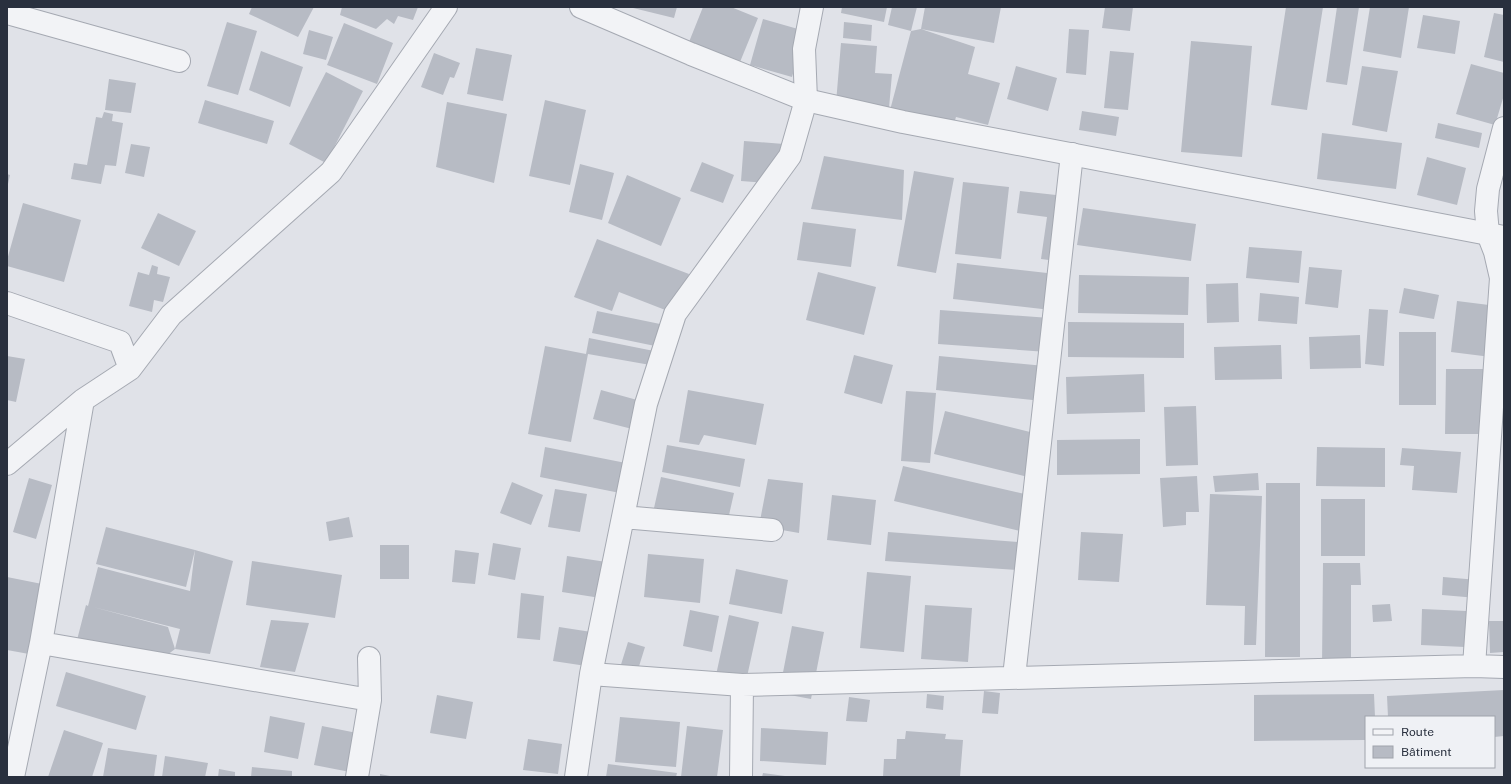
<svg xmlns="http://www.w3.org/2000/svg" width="1511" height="784" viewBox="0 0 1511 784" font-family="'Public Sans',sans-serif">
<rect width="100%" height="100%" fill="#e0e2e8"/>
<path fill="#b7bbc4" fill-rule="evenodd" d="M252,7H314L298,37L249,14Z
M342,7H418L413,20L398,16L394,24L387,19L376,29L340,15Z
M629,7H677L674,18Z
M703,7H731L758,18L740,62L689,42Z
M842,7H887L884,22L841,13Z
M892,7H917L911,31L888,25Z
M925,7H1001L994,43L921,29L975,47L968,74L1000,83L988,125L956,117L950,137L889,114L911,31L921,29Z
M1105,7H1133L1130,31L1102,28Z
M1286,7H1323L1307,110L1271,105Z
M1337,7H1359L1347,85L1326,82Z
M1370,7H1409L1401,58L1363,51Z
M1494,13L1504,15V62L1484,57Z
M1423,15L1460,21L1455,54L1417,48Z
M763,19L805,31L792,77L750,65Z
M227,22L257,31L238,95L207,86Z
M844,22L872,25L871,41L843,38Z
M344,23L393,43L377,84L327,65Z
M1069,29L1089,30L1086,75L1066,73Z
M309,30L333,37L326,60L303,54Z
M1191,41L1252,46L1242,157L1181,152Z
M841,43L877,46L875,73L892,74L889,108L836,103Z
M476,48L512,55L503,101L467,94Z
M261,51L303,67L290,107L249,90Z
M1110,51L1134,53L1128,110L1104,108Z
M434,53L460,63L454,78L450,77L443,95L421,87Z
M1471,64L1504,73V95L1495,125L1456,114Z
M1016,66L1057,78L1048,111L1007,99Z
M1362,66L1398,71L1387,132L1352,125Z
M326,72L363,91L326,163L289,144Z
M109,79L136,83L131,113L105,110Z
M205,100L274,121L267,144L198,123Z
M545,100L586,110L570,185L529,176Z
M447,102L507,114L494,183L436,167Z
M1082,111L1119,117L1116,136L1079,130Z
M104,112L113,114L112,121L123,123L116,166L105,165L101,184L71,179L74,163L87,165L96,117L102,118Z
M1438,123L1482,133L1479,148L1435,138Z
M1322,133L1402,143L1396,189L1317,179Z
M744,141L784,144L781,184L741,181Z
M131,144L150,147L144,177L125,173Z
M824,156L904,170L902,220L811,209Z
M1427,157L1466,168L1457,205L1417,195Z
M702,162L734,175L723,203L690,191Z
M580,164L614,173L602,220L569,212Z
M914,171L954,178L936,273L897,266Z
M7,174L10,175L8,184H7Z
M627,175L681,198L661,246L608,223Z
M963,182L1009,187L1001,259L955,254Z
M1020,191L1065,196L1057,261L1041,259L1047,217L1017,213Z
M23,203L81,220L64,282L7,266V260Z
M1083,208L1196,224L1191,261L1077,245Z
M158,213L196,231L179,266L141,248Z
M803,222L856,229L851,267L797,260Z
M597,239L689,274L673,313L619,292L612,311L574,297Z
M1249,247L1302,251L1299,283L1246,278Z
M957,263L1056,274L1051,310L953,299Z
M152,265L158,267L157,274L170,277L163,302L154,300L152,312L129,306L138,272L149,275Z
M1309,267L1342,270L1338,308L1305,304Z
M818,272L876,287L864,335L806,320Z
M1079,275L1189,277L1188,315L1078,313Z
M1238,283L1239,322L1207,323L1206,284Z
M1404,288L1439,295L1434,319L1399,313Z
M1260,293L1299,297L1297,324L1258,321Z
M1457,301L1497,306L1491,357L1451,352Z
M1369,309L1388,310L1384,366L1365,364Z
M940,310L1050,318L1047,352L938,344Z
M597,311L665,325L660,347L592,333Z
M1068,322L1184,323V358L1068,357Z
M1399,332H1436V405H1399Z
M1360,335L1361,368L1310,369L1309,337Z
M589,338L659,352L656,366L588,354L571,442L528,434L545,346L586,354Z
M1281,345L1282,379L1215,380L1214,347Z
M854,355L893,365L882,404L844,393Z
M7,356L25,359L16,402L7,400Z
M939,356L1045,366L1042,401L936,390Z
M1446,369H1490L1489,434H1445Z
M1144,374L1145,412L1067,414L1066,377Z
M601,390L648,403L640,431L593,419Z
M688,390L764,404L756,445L704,435L699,445L679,442Z
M906,391L936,393L930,463L901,461Z
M1196,406L1198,465L1166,466L1164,407Z
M945,411L1038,434L1028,477L934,454Z
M1140,439V474L1057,475V440Z
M667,445L745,459L740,487L662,472Z
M545,447L636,465L630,495L540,477Z
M1317,447L1385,448V487L1316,486Z
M1402,448L1461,452L1457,493L1412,490L1414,466L1400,465Z
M903,466L1029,495L1020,531L894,501Z
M1258,473L1259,490L1215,492L1213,476Z
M1197,476L1199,512H1186V525L1163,527L1160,478Z
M661,477L734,493L727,524L654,508Z
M29,478L52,485L36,539L13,532Z
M768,479L803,483L799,533L759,526Z
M512,482L543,495L531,525L500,513Z
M1266,483H1300V657H1265Z
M555,489L587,494L580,532L548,527Z
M1210,494L1262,496L1256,645H1244L1245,606L1206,605Z
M832,495L876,500L871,545L827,540Z
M1321,499H1365V556H1321Z
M349,517L353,537L329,541L326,522Z
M106,527L195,550L186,587L96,564Z
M888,532L1019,542L1017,570L885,561Z
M1081,532L1123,534L1119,582L1078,580Z
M493,543L521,548L515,580L488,575Z
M380,545H409V579H380Z
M195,550L233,561L210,654L175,649L158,662L77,640L86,605L88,606L98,567L190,591ZM93,607L180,629L175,649L168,627Z
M455,550L479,553L475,584L452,582Z
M648,554L704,559L700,603L644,597Z
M567,556L613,563L607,599L562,592Z
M252,561L342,575L335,618L246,605Z
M1323,563H1360L1361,585H1351V666H1322Z
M736,569L788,580L782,614L729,604Z
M867,572L911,576L904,652L860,648Z
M7,577L42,584L29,654L7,650Z
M1443,577L1478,580L1477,598L1442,595Z
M521,593L544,596L540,640L517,638Z
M1390,604L1392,621L1373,622L1372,605Z
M925,605L972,608L968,662L921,659Z
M1422,609L1467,611L1465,647L1421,645Z
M690,610L719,616L712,652L683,646Z
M729,615L759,622L743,695L713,689Z
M271,620L309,623L295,672L260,667Z
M1489,621H1504V652L1490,653Z
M792,626L824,632L811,699L779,693Z
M559,627L598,633L593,667L553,661Z
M628,642L645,647L636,676L619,671Z
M66,672L146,696L136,730L56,706Z
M1504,690V736L1494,737V717H1388L1387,696Z
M984,691L1000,693L998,714L982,713Z
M927,694L944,696L943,710L926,708Z
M1374,694L1375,717H1366V740L1254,741V695Z
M437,695L473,702L466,739L430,733Z
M849,697L870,700L867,722L846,721Z
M270,716L305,723L298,759L264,752Z
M620,717L680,722L676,767L615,762Z
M322,726L357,733L350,772L314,765Z
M687,726L723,730L717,777H681Z
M761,728L828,732L826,765L760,761Z
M64,730L103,743L92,777H48Z
M906,731L946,734L945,739L963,740L960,777H883L884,759H896L897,739H905Z
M528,739L562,744L558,774L523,770Z
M108,748L157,755L154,777H103Z
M165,756L208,763L205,777H162Z
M608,764L677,773L676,777H606Z
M252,767L292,771V777H251Z
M219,769L235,772V777H218Z
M763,773L785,776V777H762Z
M380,774L390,776V777H380Z"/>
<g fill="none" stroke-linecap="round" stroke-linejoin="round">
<defs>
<path id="minor" d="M7,13L179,61
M7,303L120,342L130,369
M7,464L83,400L130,369L171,315L331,172L446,7
M623,517L772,530
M41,643L370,700
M1474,666L1501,278L1495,252L1488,234L1486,211L1488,189L1504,128
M591,674L742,685L1474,666L1504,667
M1014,677L1072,154
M13,777L41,643L83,400
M357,777L370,700L369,658
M576,777L591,674L646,404L675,314L790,156L806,100L804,49L812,7
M741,777L742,685"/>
<path id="tertiary" d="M581,7L691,54L806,100L903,122L1504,237"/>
</defs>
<use href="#minor" stroke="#a5a9b2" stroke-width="24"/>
<use href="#tertiary" stroke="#a5a9b2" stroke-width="24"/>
<use href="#minor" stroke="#f2f3f6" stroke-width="22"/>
<use href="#tertiary" stroke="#f2f3f6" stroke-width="22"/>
</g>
<rect width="1511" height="784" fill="none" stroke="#29303e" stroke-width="16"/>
<rect x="1365" y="716" width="130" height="52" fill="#eff1f5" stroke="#a0a4ac"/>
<rect x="1373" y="729" width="20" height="6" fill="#f2f3f6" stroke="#a0a4ac"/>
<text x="1401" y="736" font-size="12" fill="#29303e">Route</text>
<rect x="1373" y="746" width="20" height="12" fill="#b7bbc4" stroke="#a0a4ac"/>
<text x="1401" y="756" font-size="12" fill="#29303e">Bâtiment</text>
</svg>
